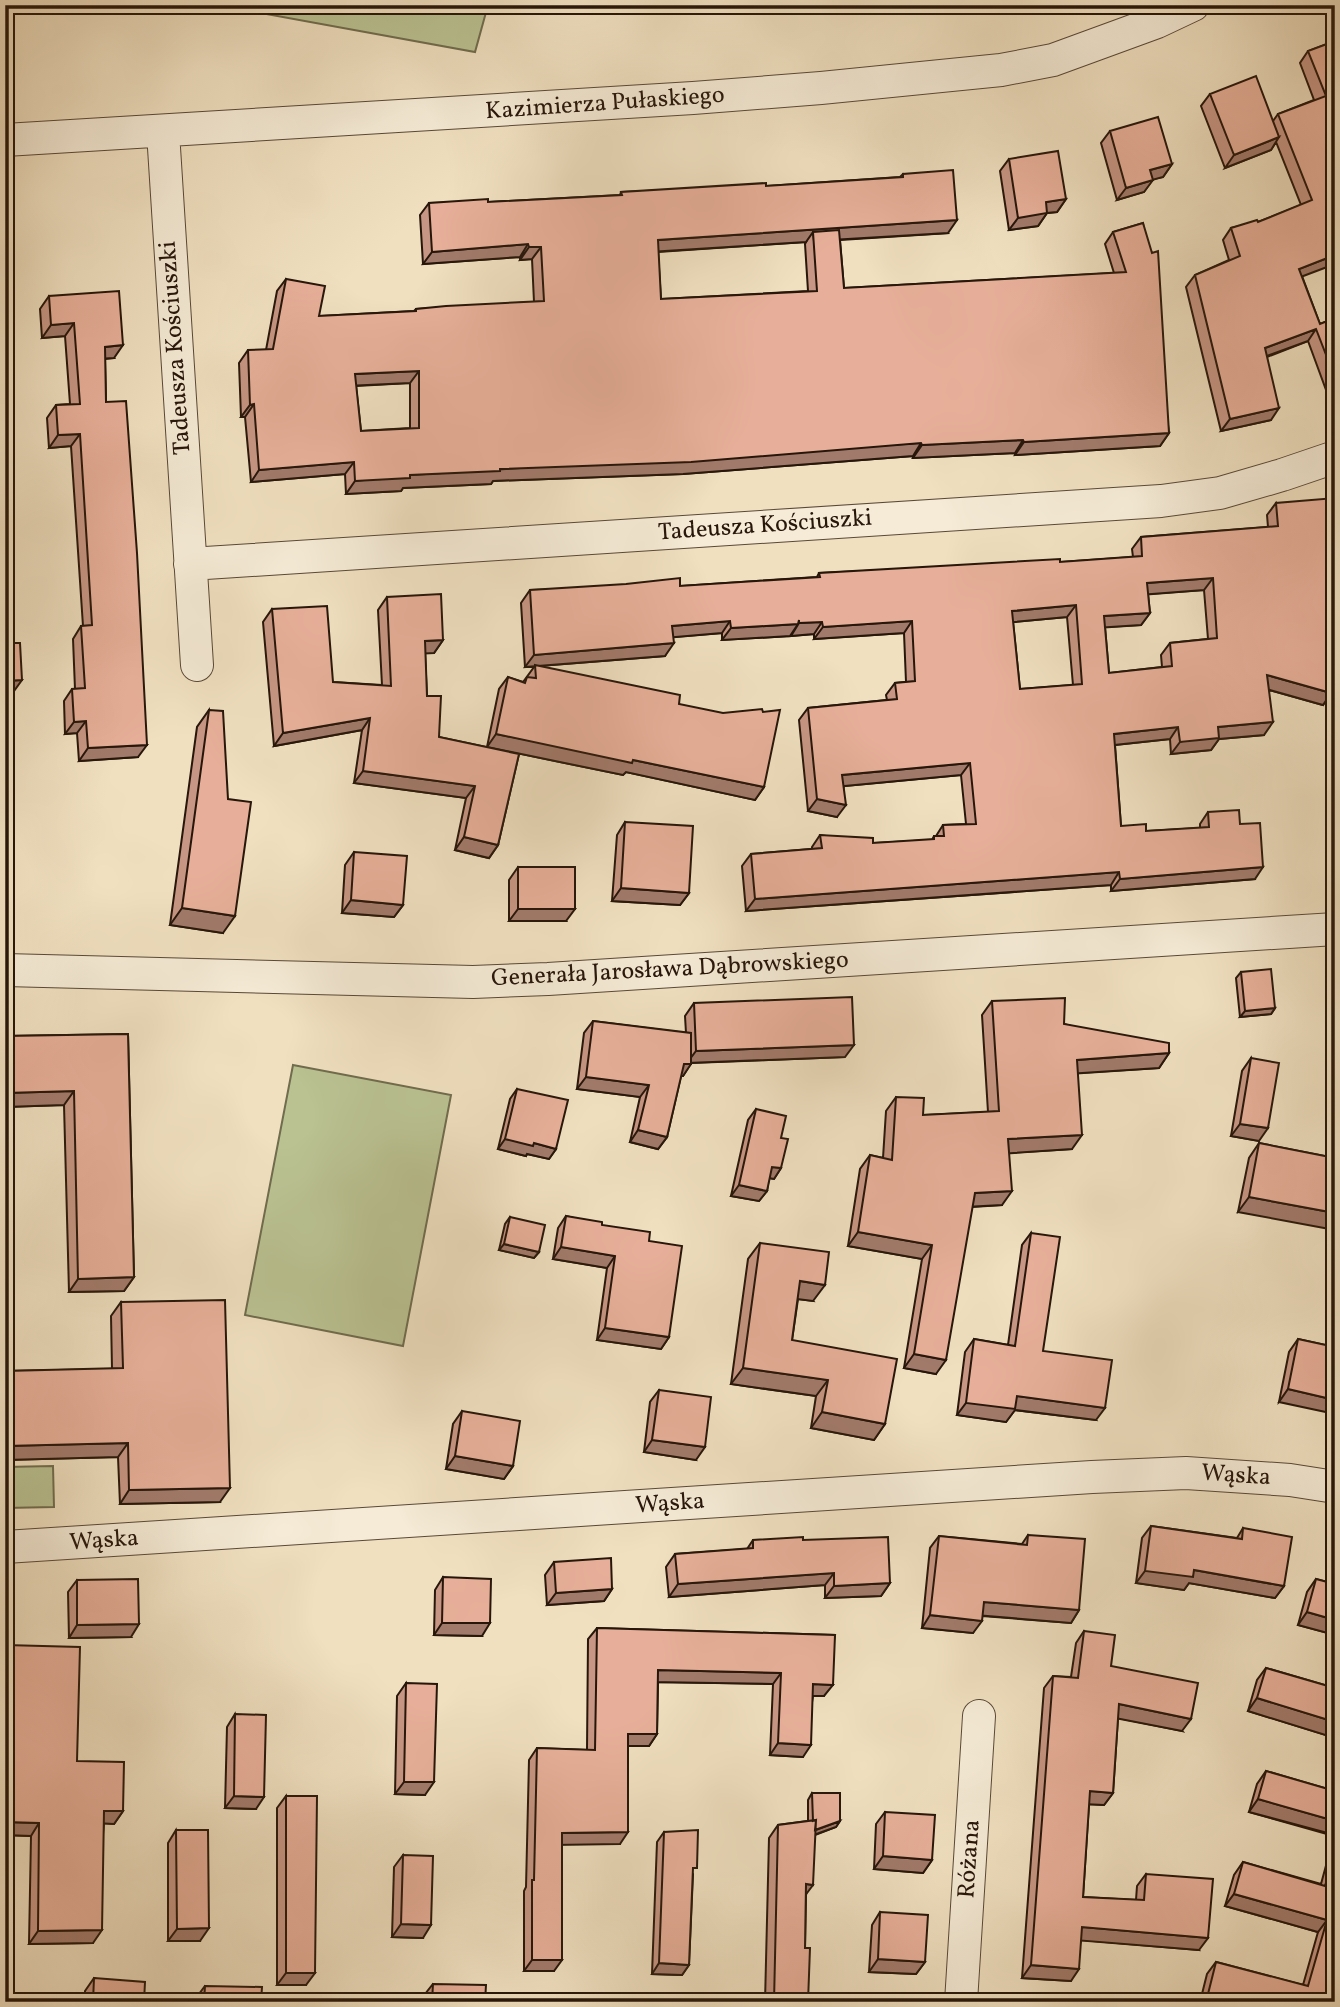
<svg xmlns="http://www.w3.org/2000/svg" width="1340" height="2007" viewBox="0 0 1340 2007" font-family="Vollkorn,serif">
<rect width="100%" height="100%" fill="#f0e0c0"/>
<filter id="stains"><feTurbulence type="fractalNoise" baseFrequency=".00286" numOctaves="4"/><feColorMatrix values="0 0 0 0 .2 0 0 0 0 .09 0 0 0 0 .02 0 0 0 .5 -.17"/></filter>
<radialGradient id="worn" r=".72"><stop offset=".6" stop-color="#630" stop-opacity="0"/><stop offset="1" stop-color="#630" stop-opacity=".3"/></radialGradient>
<path fill="#bac292" stroke="#706c4e" stroke-width="2" d="M217,5H488L475,52Z
M293,1065L451,1095L403,1346L245,1315Z
M53,1466L54,1507L5,1508V1467Z"/>
<g fill="none" stroke-linecap="round" stroke-linejoin="round">
<defs>
<path id="minor" d="M163,132L197,665
M5,140L693,98L821,88L1001,70L1053,60L1157,22L1193,5
M190,564L1161,501L1220,493L1282,475L1335,457
M5,970L473,982L548,979L1335,929
M5,1547L1092,1477L1186,1473L1290,1480L1335,1487
M961,2002L979,1716"/>
</defs>
<use href="#minor" stroke="#594838" stroke-width="34"/>
<use href="#minor" stroke="#f5ebd6" stroke-width="32"/>
</g>
<path fill="#c79684" stroke="#27160a" stroke-width="2" fill-rule="evenodd" d="M1335,41V101L1332,102L1302,276L1320,324L1335,318V396L1329,398L1308,341L1267,357L1271,420L1221,431L1186,287L1195,275L1229,260L1223,240L1231,228L1258,222L1301,205L1276,142L1271,150L1225,168L1201,106L1210,94L1273,121L1278,114L1314,100L1300,63L1308,51Z
M1110,131L1172,164L1163,177L1153,179L1144,192L1117,200L1101,143Z
M1009,159L1066,199L1057,212L1047,213L1038,226L1009,230L1000,171Z
M903,174L948,233L840,240L844,288L1114,273L1105,244L1113,232L1143,223L1169,433L1160,446L1015,455V453L913,458V456L683,474L493,481L491,484L403,488L401,491L346,494L345,474L251,482L245,417H241L239,363L248,350H266L277,291L286,279L319,316L414,311L416,309L534,302L532,259L520,260V257L423,264L420,215L429,203L488,202L620,195L621,192L766,186L900,177ZM806,242L805,244L808,291L661,299L658,252ZM410,383V428L361,431L356,386Z
M49,296L114,358L105,359L106,402L138,757L79,761L77,733L65,734L64,701L72,689H75L73,639L81,626H83L71,446L49,448L47,418L56,405L70,404L65,336L42,338L40,309Z
M1276,503L1331,693L1323,705L1269,690L1264,735L1219,739L1211,750L1171,754L1170,739L1115,745L1121,826L1146,831L1200,828V824L1208,812L1240,824L1255,879L1111,891V885L746,911L742,866L751,854L812,849V847L820,835L873,843L932,840L934,836H936L943,825L966,824L961,775L844,786L837,817L808,811L799,720L808,708L887,700L886,695L895,683L906,682L904,633L814,639V634L791,636V634L790,636L722,640V633L673,637L665,656L539,666L679,704L764,787L755,800L626,772L623,775L487,747L499,689L508,677L523,682L534,667H525L521,603L530,590L680,586L817,577L819,573L1060,562L1133,557L1132,549L1141,537L1268,527L1267,515ZM1204,590L1208,639L1170,643L1161,655L1162,667L1109,673L1105,627L1141,625L1150,613L1148,594ZM1067,617L1073,685L1020,689L1013,622Z
M387,597L443,640L434,653H425L427,696L439,737L519,754L498,845L489,858L455,850L466,798L354,783L362,730L274,746L263,622L272,609L333,682L382,685L378,610Z
M209,710L223,933L170,925L197,727Z
M625,822L689,893L680,905L612,901L617,835Z
M354,852L403,905L394,917L342,913L345,865Z
M518,867L566,921H509V880Z
M1241,972L1275,1008L1271,1014L1240,1017L1236,978Z
M992,1001L1064,1024L1169,1053L1159,1068L1078,1073L1072,1149L1009,1153L1002,1205L972,1207L936,1374L904,1368L922,1259L848,1246L860,1169L870,1155L883,1158L886,1111L896,1097L923,1115L988,1112L982,1015Z
M694,1003L845,1057L691,1063L683,1076H681L667,1137L658,1149L630,1142L640,1097L577,1089L584,1033L593,1021L686,1033L685,1016Z
M128,1034L134,1277L124,1291L69,1292L64,1105L5,1107V1036Z
M1251,1058L1259,1141L1231,1136L1242,1071Z
M517,1089L556,1149L549,1159L527,1154L526,1156L498,1149L510,1099Z
M756,1109L781,1138V1168L774,1179L769,1178L767,1191L759,1201L731,1196L748,1120Z
M1259,1143L1335,1158L1238,1212L1249,1158Z
M566,1216L602,1225L669,1337L661,1349L597,1340L607,1268L553,1259L558,1228Z
M510,1217L539,1252L534,1258L499,1250L505,1224Z
M1031,1233L1043,1351L1096,1420L1015,1410L1006,1422L957,1415L965,1352L974,1339L1008,1345L1022,1245Z
M760,1243L813,1301L798,1299L792,1340L885,1424L874,1440L811,1428L816,1396L731,1384L748,1259Z
M121,1302L220,1502L120,1504L118,1457L5,1460V1371L112,1369L111,1316Z
M1298,1339L1335,1347L1279,1402L1289,1352Z
M659,1390L696,1460L644,1452L650,1402Z
M462,1411L513,1466L504,1479L446,1469L453,1424Z
M1151,1526L1237,1538L1243,1528L1284,1586L1275,1598L1189,1583L1184,1590L1136,1583L1142,1538Z
M1028,1535L1079,1610L1071,1623L982,1616L973,1633L922,1628L930,1548L939,1536L1022,1544Z
M753,1540H803L890,1583L881,1596L825,1598V1585L669,1597L666,1567L675,1554L747,1549Z
M554,1562L612,1589L604,1601L547,1605L545,1575Z
M443,1577L482,1636L434,1635L435,1590Z
M1316,1579L1335,1584V1635L1298,1625L1307,1592Z
M77,1580L131,1637L69,1638L68,1592Z
M597,1628L835,1635L824,1696H813L803,1757L770,1755L773,1684L658,1682L657,1734L649,1746H628L620,1844H562L554,1971H524V1891L526,1887L529,1760L537,1748L587,1750L588,1639Z
M1084,1631L1111,1666L1182,1731L1118,1718L1113,1793L1104,1805L1089,1804L1083,1897L1136,1900L1137,1886L1146,1874L1199,1950L1081,1940L1071,1981L1022,1978L1044,1688L1053,1676L1071,1677L1076,1643Z
M5,1645L77,1761L123,1811L114,1824L104,1823L93,1943L29,1944L31,1836L5,1835Z
M1266,1668L1335,1688V1738L1248,1711L1257,1680Z
M406,1683L425,1795L395,1794L397,1696Z
M235,1714L256,1809L225,1808L227,1727Z
M1266,1771L1335,1791V2002H1126L1130,1996L1200,2002L1207,1974L1216,1962L1303,1985L1318,1932L1225,1906L1234,1875L1243,1862L1321,1884L1334,1836L1249,1812L1257,1784Z
M812,1793L840,1821L836,1827L815,1835L806,1895L805,1948L808,2002H765L769,1838L778,1825L808,1821V1800Z
M286,1796L306,1985H277V1808Z
M885,1812L932,1860L923,1873L874,1869L876,1824Z
M176,1830L200,1941H168V1843Z
M664,1832L693,1874L689,1965L682,1975L652,1974L657,1842Z
M403,1855L423,1938L392,1937L394,1867Z
M880,1912L925,1962L916,1974L869,1972L872,1925Z
M94,1978L144,2002H85V1991Z
M433,1984L485,2002H425V1994Z
M205,1986L261,2002H196V1998Z"/>
<path fill="#a27a6b" stroke="#27160a" stroke-width="2" d="M1335,93V101L1321,107L1329,95Z
M1279,137L1271,150L1225,168L1234,155Z
M1172,164L1163,177L1141,183L1150,170Z
M1153,180L1144,192L1117,200L1126,188Z
M1066,199L1057,212L1047,213L1038,226L1009,230L1018,218L1046,202Z
M957,220L948,233L814,241L813,232L806,242L649,252L658,240Z
M528,244L520,257L423,264L432,252Z
M529,247H541L532,259L520,260Z
M1335,255V264L1290,281L1299,269Z
M74,323L65,336L42,338L51,325Z
M1316,329L1308,341L1256,360L1265,348Z
M123,345L114,358L96,359L105,347Z
M419,371L410,383L346,386L355,374Z
M254,404L245,417H241L250,405Z
M1279,408L1271,420L1221,431L1230,419Z
M1169,433L1160,446L1015,455L1024,442Z
M80,434L71,446L49,448L58,435Z
M1023,440L1015,453L913,458L922,445Z
M921,443L913,456L683,474L493,481L491,484L403,488L401,491L346,494L355,481L410,475Z
M354,462L345,474L251,482L259,470Z
M1213,578L1204,590L1139,595L1147,583Z
M1076,605L1067,617L1004,623L1012,611Z
M1150,613L1141,625L1095,628L1104,616Z
M730,621L722,633L664,638L672,626Z
M912,621L904,633L814,639L823,627Z
M822,622L814,634L791,636L799,623Z
M798,624L790,636L722,640L731,628Z
M443,640L434,653L416,654L425,641Z
M674,643L665,656L525,667L534,655Z
M1267,675L1331,693L1323,705L1259,687Z
M22,680L14,691L5,692V681Z
M370,718L362,730L274,746L283,733Z
M86,721L77,733L65,734L74,722Z
M1273,722L1264,735L1219,739L1211,750L1171,754L1180,742L1218,727Z
M1178,727L1170,739L1105,746L1114,734Z
M496,734L633,760L764,787L755,800L626,772L623,775L487,747Z
M147,745L138,757L79,761L88,748Z
M970,763L961,775L834,787L842,775Z
M363,771L475,786L466,798L354,783Z
M817,799L846,805L837,817L808,811Z
M464,837L498,845L489,858L455,850Z
M1263,867L1255,879L1111,891L1120,879Z
M1119,872L1111,885L746,911L755,899Z
M621,888L689,893L680,905L612,901Z
M351,900L403,905L394,917L342,913Z
M182,908L235,916L223,933L170,925Z
M518,909H575L566,921H509Z
M1275,1008L1271,1014L1240,1017L1245,1011Z
M854,1045L845,1057L687,1063L696,1051Z
M1169,1053L1159,1068L1067,1074L1077,1060Z
M684,1064H691L683,1076H675Z
M586,1077L649,1085L640,1097L577,1089Z
M74,1091L64,1105L5,1107V1093Z
M1240,1124L1268,1128L1259,1141L1231,1136Z
M638,1130L667,1137L658,1149L630,1142Z
M1082,1135L1072,1149L998,1154L1008,1139Z
M505,1139L534,1143L556,1149L549,1159L527,1154L526,1156L498,1149Z
M772,1167L781,1168L774,1179L764,1177Z
M739,1185L767,1191L759,1201L731,1196Z
M1012,1191L1002,1205L965,1207L975,1193Z
M1249,1197L1335,1213V1230L1238,1212Z
M858,1232L932,1245L922,1259L848,1246Z
M504,1244L539,1252L534,1258L499,1250Z
M561,1247L615,1256L607,1268L553,1259Z
M134,1277L124,1291L69,1292L78,1279Z
M800,1281L825,1285L813,1301L789,1298Z
M605,1328L669,1337L661,1349L597,1340Z
M914,1354L946,1360L936,1374L904,1368Z
M743,1368L828,1380L816,1396L731,1384Z
M1288,1389L1335,1400V1414L1279,1402Z
M1017,1396L1105,1408L1096,1420L1015,1410L1006,1422L957,1415L966,1403Z
M822,1412L885,1424L874,1440L811,1428Z
M652,1440L705,1447L696,1460L644,1452Z
M128,1443L118,1457L5,1460V1446Z
M455,1456L513,1466L504,1479L446,1469Z
M230,1488L220,1502L120,1504L129,1490Z
M1194,1570L1284,1586L1275,1598L1189,1583L1184,1590L1136,1583L1145,1571Z
M834,1573L825,1585L669,1597L678,1584Z
M890,1583L881,1596L825,1598L834,1586Z
M612,1589L604,1601L547,1605L556,1593Z
M984,1602L1079,1610L1071,1623L975,1615Z
M1307,1612L1335,1620V1635L1298,1625Z
M930,1615L982,1621L973,1633L922,1628Z
M442,1623H490L482,1636L434,1635Z
M139,1624L131,1637L69,1638L77,1625Z
M658,1670L781,1673L773,1684L650,1682Z
M813,1684L833,1685L824,1696H805Z
M1257,1698L1335,1722V1738L1248,1711Z
M1119,1704L1191,1719L1182,1731L1110,1717Z
M628,1734H657L649,1746H620Z
M778,1743L811,1745L803,1757L770,1755Z
M404,1782H434L425,1795L395,1794Z
M1090,1791L1113,1793L1104,1805L1082,1804Z
M234,1796L264,1797L256,1809L225,1808Z
M1258,1799L1335,1821V1835L1249,1812Z
M104,1811H123L114,1824L95,1823Z
M840,1821L836,1827L808,1837L813,1831Z
M5,1822L39,1823L31,1836L5,1835Z
M628,1832L620,1844L554,1845L562,1833Z
M883,1856L932,1860L923,1873L874,1869Z
M806,1884L813,1885L804,1897Z
M1234,1894L1327,1920L1318,1932L1225,1906Z
M401,1924L431,1925L423,1938L392,1937Z
M1082,1927L1208,1938L1199,1950L1074,1940Z
M209,1928L200,1941H168L177,1929Z
M102,1930L93,1943L29,1944L38,1931Z
M878,1959L925,1962L916,1974L869,1972Z
M532,1960H562L554,1971H524Z
M659,1963L689,1965L682,1975L652,1974Z
M1031,1965L1079,1969L1071,1981L1022,1978Z
M286,1973H315L306,1985H277Z"/>
<path fill="#e7af99" stroke="#27160a" stroke-width="2" fill-rule="evenodd" d="M1335,41V93L1329,95L1335,109V255L1299,269L1320,324L1335,318V378L1316,329L1265,348L1279,408L1230,419L1195,275L1240,256L1231,228L1257,220L1258,222L1312,200L1278,114L1326,96L1308,51Z
M1256,76L1279,137L1234,155L1210,94Z
M1158,117L1172,164L1150,170L1153,180L1126,188L1110,131Z
M1058,151L1066,199L1046,202L1047,213L1018,218L1009,159Z
M953,170L957,220L658,240L661,299L817,291L813,232L839,230L844,288L1126,272L1113,232L1143,223L1152,253L1158,251L1169,433L1024,442L1023,440L922,445L921,443L691,462L500,469V471L410,475V478L355,481L354,462L259,470L254,404L250,405L248,350L273,349L286,279L325,286L319,316L416,311V309L446,306L544,301L541,247H529L528,244L432,252L429,203L488,199V202L622,195L621,192L766,183V186L903,177V174ZM419,371V428L361,431L355,374Z
M119,291L123,345L105,347L106,402L126,401L137,553L147,745L88,748L86,721L74,722L72,689L85,688L81,626L92,625L80,434L58,435L56,405L80,404L74,323L51,325L49,296Z
M5,495L14,643H20L22,680L5,681Z
M1335,498V681L1331,693L1267,675L1273,722L1218,727L1219,738L1180,742L1178,727L1114,734L1121,826L1146,824V831L1209,827L1208,812L1239,810L1240,824L1260,823L1263,867L1120,879L1119,872L755,899L751,854L822,848L820,835L873,838V843L934,839V836H944L943,825L976,824L970,763L842,775L846,805L817,799L808,708L897,699L895,683L915,681L912,621L823,627L822,622L799,623V620L798,624L731,628L730,621L672,626L674,643L534,655L530,590L626,584L680,578V586L820,577L819,573L1060,559V562L1142,556L1141,537L1278,526L1276,503ZM1213,578L1217,638L1170,643L1172,666L1109,673L1104,616L1150,613L1147,583ZM1076,605L1082,684L1020,689L1012,611Z
M441,594L443,640L425,641L427,696H441L439,737L519,754L498,845L464,837L475,786L363,771L370,718L283,733L272,609L327,606L333,682L391,686L387,597Z
M535,665L680,695L679,704L723,713L762,709L763,712L780,710L764,787L633,760L632,763L496,734L508,677L525,683L527,677L536,678Z
M209,710L223,711L228,799L251,802L235,916L182,908Z
M625,822L693,826L689,893L621,888Z
M354,852L407,856L403,905L351,900Z
M518,867H575V909H518Z
M1271,969L1275,1008L1245,1011L1241,972Z
M852,997L854,1045L696,1051L694,1003Z
M1065,998L1064,1024L1169,1043V1053L1077,1060L1082,1135L1008,1139L1012,1191L975,1193L946,1360L914,1354L932,1245L858,1232L870,1155L892,1160L896,1097L924,1098L923,1115L999,1111L992,1001Z
M593,1021L691,1033V1064H684L667,1137L638,1130L649,1085L586,1077Z
M128,1034L134,1277L78,1279L74,1091L5,1093V1036Z
M1251,1058L1279,1063L1268,1128L1240,1124Z
M517,1089L568,1100L556,1149L534,1143L533,1146L505,1139Z
M756,1109L786,1116L781,1138L788,1139L781,1168L772,1167L767,1191L739,1185Z
M1259,1143L1335,1158V1213L1249,1197Z
M566,1216L602,1222V1225L650,1232L649,1241L682,1246L669,1337L605,1328L615,1256L561,1247Z
M510,1217L545,1225L539,1252L504,1244Z
M1031,1233L1060,1237L1043,1351L1112,1360L1105,1408L1017,1396L1015,1409L966,1403L974,1339L1015,1346Z
M760,1243L829,1252L825,1285L800,1281L792,1340L897,1359L885,1424L822,1412L828,1380L743,1368Z
M225,1300L230,1488L129,1490L128,1443L5,1446V1371L123,1368L121,1302Z
M1298,1339L1335,1347V1400L1288,1389Z
M659,1390L711,1397L705,1447L652,1440Z
M462,1411L520,1421L513,1466L455,1456Z
M1151,1526L1242,1539L1243,1528L1292,1537L1284,1586L1194,1570L1193,1577L1145,1571Z
M1028,1535L1085,1539L1079,1610L984,1602L982,1621L930,1615L939,1536L1027,1545Z
M803,1537V1540L888,1537L890,1583L834,1586V1573L678,1584L675,1554L753,1548V1540Z
M611,1558L612,1589L556,1593L554,1562Z
M443,1577L491,1579L490,1623H442Z
M138,1579L139,1624L77,1625V1580Z
M1316,1579L1335,1584V1620L1307,1612Z
M597,1628L835,1635L833,1685L813,1684L811,1745L778,1743L781,1673L658,1670L657,1734H628V1832L562,1833V1960H532V1880H534L537,1748L595,1750Z
M1084,1631L1115,1635L1111,1666L1198,1683L1191,1719L1119,1704L1113,1793L1090,1791L1083,1897L1144,1900L1146,1874L1213,1879L1208,1938L1082,1927L1079,1969L1031,1965L1053,1676L1078,1678Z
M5,1645L80,1647L77,1761L124,1762L123,1811H104L102,1930L38,1931L39,1823L5,1822L7,1772H5Z
M1266,1668L1335,1688V1722L1257,1698Z
M406,1683L437,1684L434,1782H404Z
M235,1714L266,1715L264,1797L234,1796Z
M1266,1771L1335,1791V1821L1258,1799Z
M812,1793H840V1821L815,1830L816,1820L813,1821Z
M286,1796H317L315,1973H286Z
M885,1812L935,1815L932,1860L883,1856Z
M816,1820L813,1885L806,1884L805,1948H810L808,2002H774L778,1825Z
M176,1830H208L209,1928L177,1929Z
M698,1830L697,1868H693L689,1965L659,1963L664,1832Z
M1335,1853V2002H1206L1216,1962L1308,1986L1327,1920L1234,1894L1243,1862L1325,1886Z
M403,1855L433,1856L431,1925L401,1924Z
M880,1912L928,1915L925,1962L878,1959Z
M94,1978L145,1982L144,2002H93Z
M433,1984L486,1985L485,2002H432Z
M205,1986L262,1987L261,2002H204Z
M1130,1996L1202,2002H1130Z"/>
<g text-anchor="middle" dominant-baseline="central" stroke-width="5" stroke-linejoin="round" paint-order="stroke">
<g font-size="24" fill="#27160a" stroke="#f5ebd6">
<text transform="translate(605 104) rotate(-4)">Kazimierza Pułaskiego</text>
<text transform="translate(176 348) rotate(-94)">Tadeusza Kościuszki</text>
<text transform="translate(765 526) rotate(-4)">Tadeusza Kościuszki</text>
<text transform="translate(670 970) rotate(-3)">Generała Jarosława Dąbrowskiego</text>
<text transform="translate(1236 1476) rotate(4)">Wąska</text>
<text transform="translate(670 1504) rotate(-4)">Wąska</text>
<text transform="translate(104 1541) rotate(-4)">Wąska</text>
<text transform="translate(970 1859) rotate(-86)">Różana</text>
</g>
</g>
<rect width="1340" height="2007" fill="none" stroke="#f0e0c0" stroke-width="28"/>
<rect x="7" y="7" width="1326" height="1993" fill="none" stroke="#27160a" stroke-width="3.5"/>
<rect x="14" y="14" width="1312" height="1979" fill="none" stroke="#27160a" stroke-width="2"/>
<rect width="100%" height="100%" filter="url(#stains)"/>
<rect width="100%" height="100%" fill="url(#worn)"/>
</svg>
